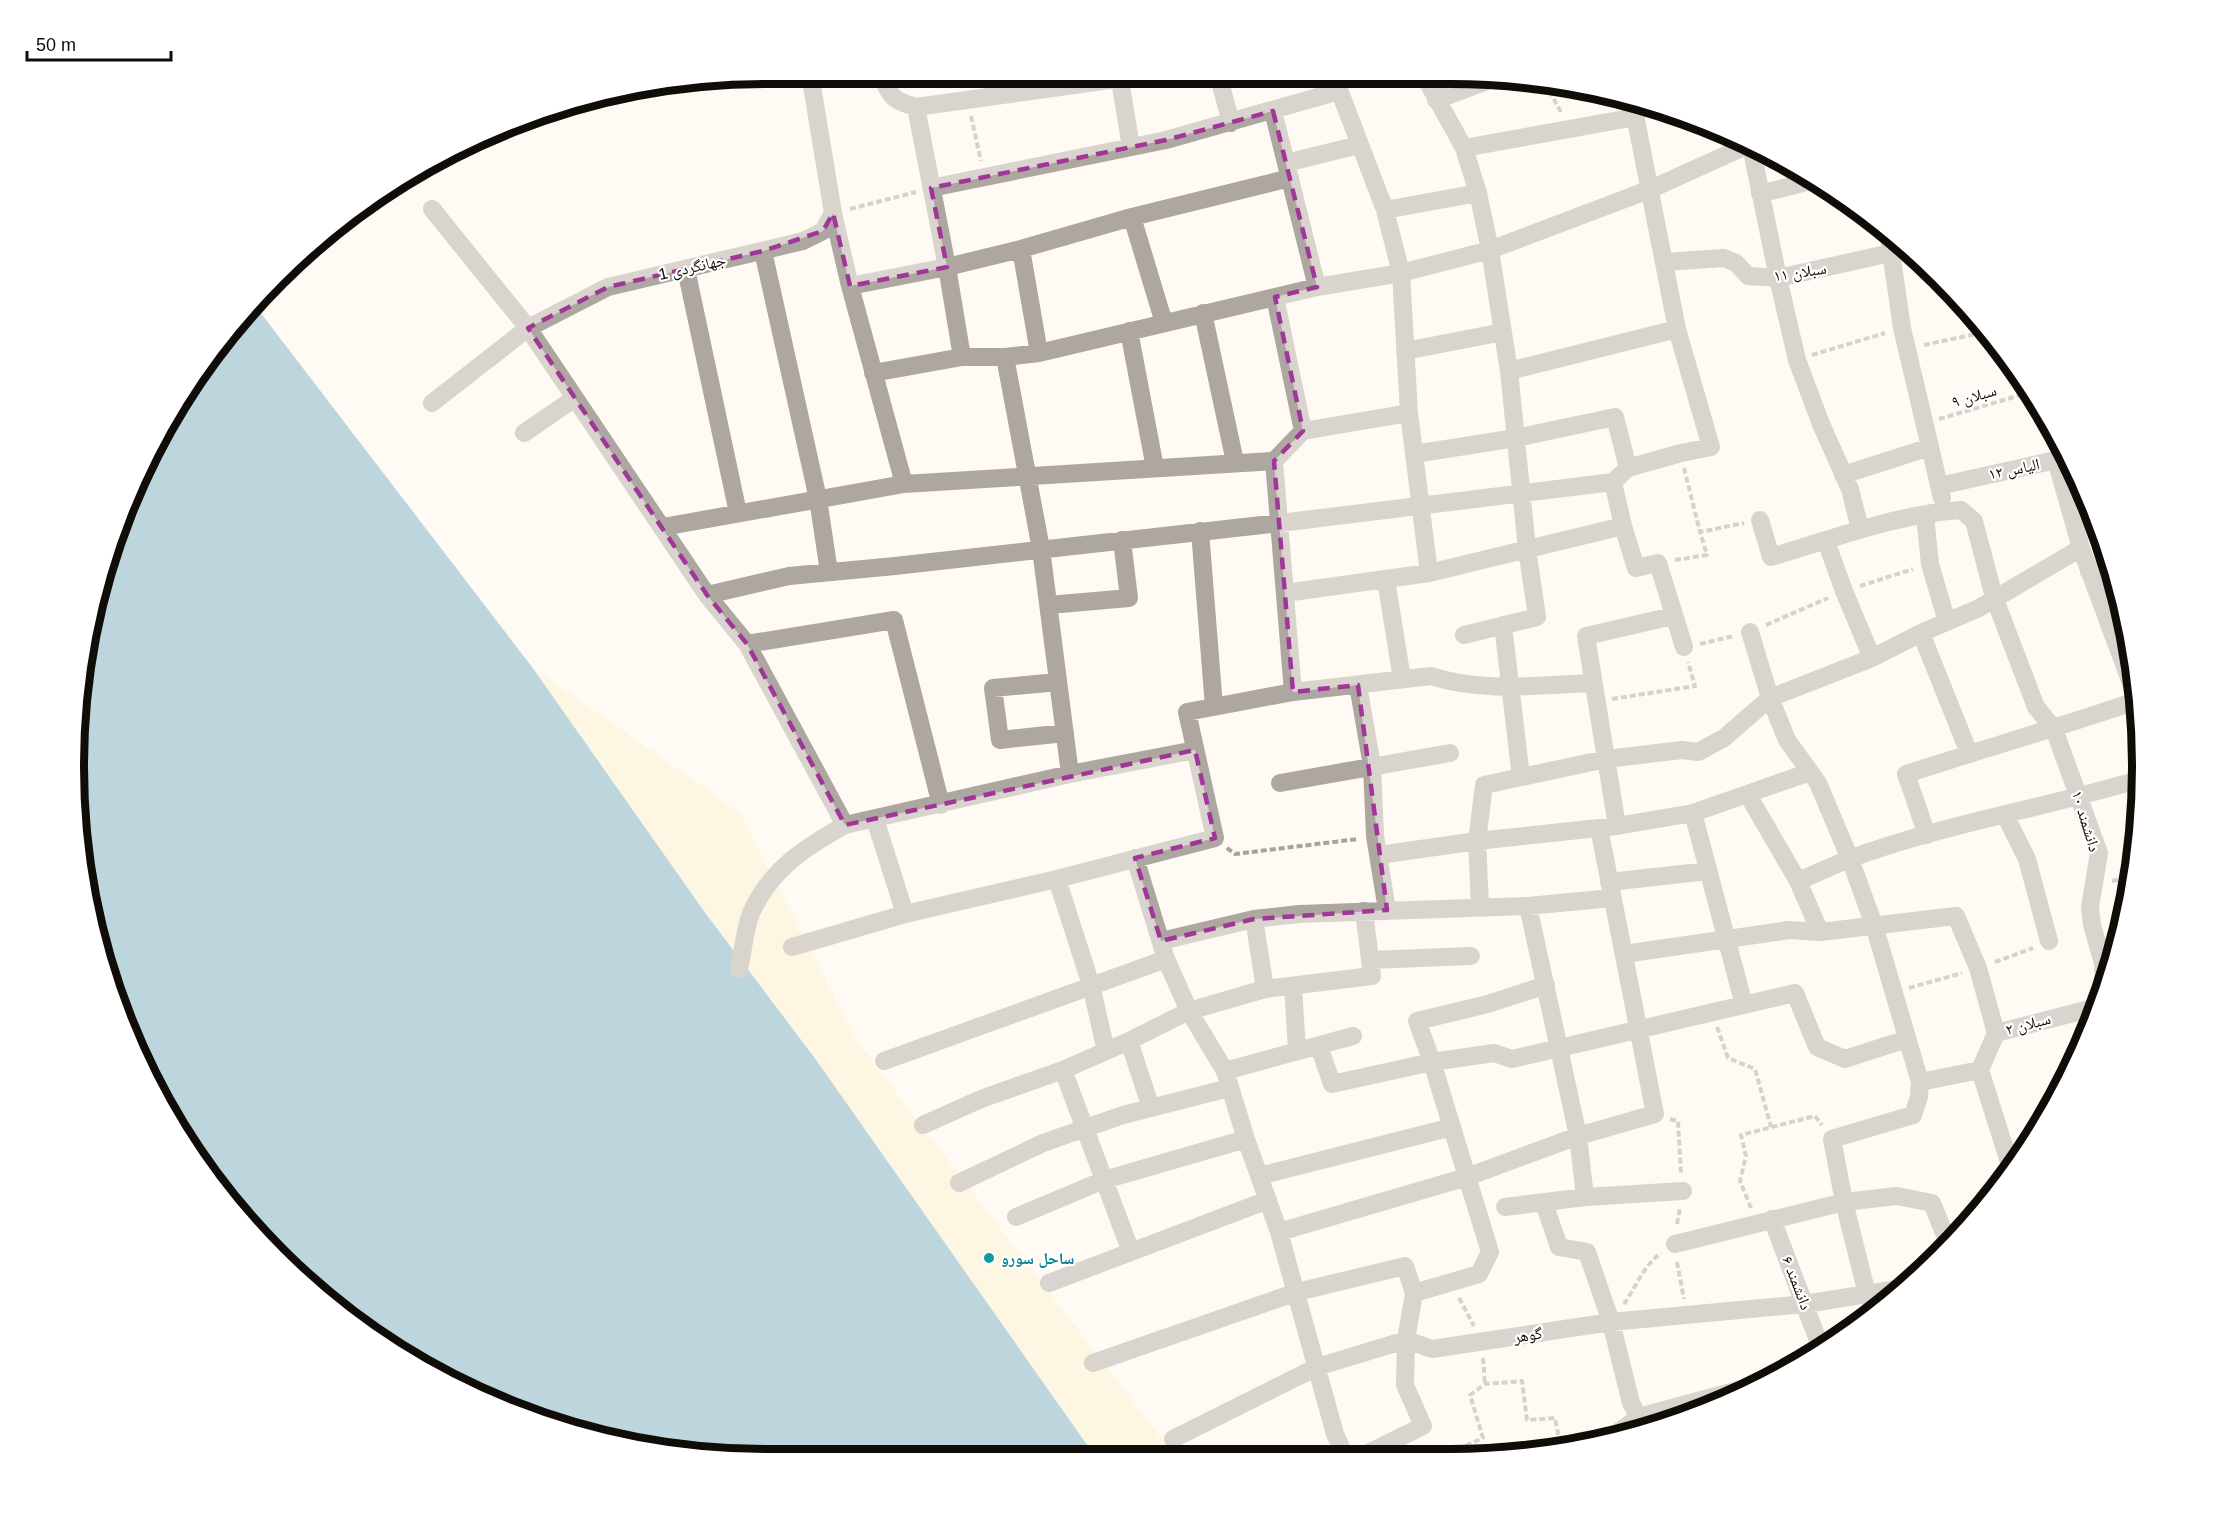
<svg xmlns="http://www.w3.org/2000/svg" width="2216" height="1533" viewBox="0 0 2216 1533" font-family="Arial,'Noto Naskh Arabic',sans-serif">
<rect width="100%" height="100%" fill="#fffaf4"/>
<path fill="#fbf1cc" d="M532,667L740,813L857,1041L1177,1459H1097L814,1057L706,914Z"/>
<path fill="#6eacc4" d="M253,303L532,667L706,914L814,1057L1097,1459H766L631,1446L501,1407L381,1343L276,1256L190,1152L145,1073L87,901L74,767L79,676L126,501L167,420L245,310Z"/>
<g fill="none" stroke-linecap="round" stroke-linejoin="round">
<path stroke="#a6a29c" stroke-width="4" stroke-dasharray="6 3" stroke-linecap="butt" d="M977,74L979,82
M1545,83L1561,112
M1651,113L1667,109
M971,116L981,161
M850,209L916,192
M1924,345L1985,332
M1812,355L1885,333
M1939,419L2031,392
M1684,468L1700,532
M1675,560L1707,555L1700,532L1744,523
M1860,586L1913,569
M1766,625L1828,598
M1700,644L1734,636
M1612,699L1695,686L1688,662
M1227,848L1235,854L1358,839
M2112,881L2132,877
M1995,962L2033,948
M1909,988L1962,973
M1717,1027L1728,1058L1755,1069L1771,1127
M1670,1119L1678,1121L1681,1174
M1751,1208L1740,1181L1746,1156L1741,1135L1815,1116L1822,1125
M1677,1224L1680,1208
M1677,1262L1684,1299
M1459,1298L1474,1326
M1624,1304C1636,1287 1644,1265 1661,1253
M1483,1358L1485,1384
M1449,1460L1447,1454L1483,1438L1470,1395L1485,1384L1522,1381L1527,1420L1555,1418L1561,1449"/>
<path stroke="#ada6a1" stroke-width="18" d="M881,74C889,96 893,101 916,107L1153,74
M1119,74L1131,147
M1218,74L1231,123
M1333,74L1385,210L1401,273L1409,413L1429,573
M1423,74L1464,148L1478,193L1490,250L1509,371L1527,549L1537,617L1464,635
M1436,100L1495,78
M1632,100L1677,329L1711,447L1681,453L1628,468L1613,482L1623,526L1636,568L1658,563L1684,647
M916,107L947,267L962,357
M1273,111L1317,287
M1751,146L1778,278L1797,360L1821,424L1850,489L1860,529
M1464,148L1636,117
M1286,163L1359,145
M931,188L1166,140L1339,91
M1760,194L1814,180
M432,209L528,328L707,595L747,644L845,825L1070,774L1195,750
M1385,210L1478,193
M833,213L850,286L904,484
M1132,217L1164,323
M1889,238L1902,328L1942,498
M1021,249L1039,353
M763,251L818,499L829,572
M1665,262L1724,258L1736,263L1748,276L1778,278L1891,253L1903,249
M686,269L738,513
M850,286L947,267L1021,249L1132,217L1290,178
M1275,297L1303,431
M1203,313L1235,462
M1129,331L1155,468
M1405,351L1503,332
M1509,371L1677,329
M873,373L962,357H1005
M432,403L528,328L608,287L803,241L823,231L833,213L810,74
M524,433L575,398
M1414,454L1516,438L1615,417L1628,468
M1843,475L1930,447
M1939,486L2056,460L2081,548L2136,697
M1925,516L1930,564L1947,622
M1760,520L1771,557C1833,539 1896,514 1961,510L1974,521L1994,597L2036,707L2054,729L2099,853L2090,907L2092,925L2103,963L2104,986
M663,527L904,484L1274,461
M1200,531L1214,707
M1826,541L1844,591L1872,658
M2089,572L2109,566
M1386,580L1402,679
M1285,593L1429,573L1623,526
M707,595L789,576L895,566L1280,523L1613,482
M1049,605L1129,598L1122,540
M1503,625L1521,777
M1921,633L1969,753
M747,644L894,620L941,805
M1058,682L993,688L1000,740L1065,733
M1358,685L1372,766L1375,836L1387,910
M1293,692L1431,676C1482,693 1541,685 1593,683
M1070,774L1041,549L1005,357L1039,353L1317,287L1401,273L1490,250L1651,189L1748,145
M1280,783L1450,753
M1748,795L1798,881L1820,932
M1693,813L1744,1005
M2005,815L2027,859L2049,941
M875,819L905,914
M1617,826L1586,636L1673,616
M1927,835L1906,774C1983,749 2060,727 2136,701
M1379,855L1477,841L1617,826L1693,813L1810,772
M1135,858L1166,959L1189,1011L1225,1071L1246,1139L1279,1232L1335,1434L1347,1460
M1057,879L1091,985L1106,1051
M1798,881C1815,874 1832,866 1849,859C1944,824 2045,808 2141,779
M1609,882L1708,871
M1480,906L1477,841L1484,785L1606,759L1682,750L1698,752L1724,738L1770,698L1872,658L1921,633L1979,608L2081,548
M1528,906L1578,1136L1585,1197
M1254,919L1265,989
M1161,941L1254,919L1299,914L1528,906L1612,898
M792,947L905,914L1057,879L1215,838L1187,712L1293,692L1274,461L1303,431L1409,413
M1624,954L1789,930L1820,932L1956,916L1978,968L1996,1033
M1371,960L1471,956
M739,969C743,952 745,926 752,911C772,868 806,847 845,825
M1293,986L1297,1051
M1129,1041L1151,1108
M1319,1046L1332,1084L1432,1062L1494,1053L1512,1059L1795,993L1817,1047L1845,1059L1907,1039
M884,1061L1166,959
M1063,1070L1131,1252
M1980,1070L2009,1162L2015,1165
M1225,1071L1353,1036
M1920,1082L1980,1070L1996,1033L2097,1007
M923,1125L981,1099L1063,1070L1129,1041L1189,1011L1265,989L1372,976L1364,911
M1259,1176L1452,1127
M959,1183L1043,1143L1123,1115L1229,1088
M1544,1203L1559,1247L1587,1252L1611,1322L1631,1403L1644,1426
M1505,1207L1585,1197L1683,1191
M1016,1217L1104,1180L1246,1139
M1772,1219L1821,1348
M1279,1232L1467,1177L1578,1136L1655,1114L1599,828
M1675,1244L1844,1202L1832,1139L1913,1115L1919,1097L1920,1082L1874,925L1850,859L1818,783L1787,740L1770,698L1750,632
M1049,1283L1268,1200
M1414,1293L1479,1274L1490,1252L1432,1062L1417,1021L1488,1004L1546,985
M1867,1294L1844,1202L1897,1196L1932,1203L1949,1245
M1093,1363L1297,1292L1405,1266L1414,1293L1406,1340L1405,1385L1423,1426L1354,1460
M1610,1438L1639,1417L1764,1383
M1173,1439L1317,1367L1406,1340L1432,1349L1611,1322L1805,1304L1904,1288"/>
</g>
<path d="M0 0H2216V1533H0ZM1273,111L1317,287L1275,297L1303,431L1274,461L1293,692L1358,685L1387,910L1254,919L1161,941L1135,858L1215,838L1195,750L845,825L747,644L707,595L528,328L608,287L763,251L823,231L833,213L850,286L947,267L931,188L1166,140Z" fill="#fffaf4" fill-opacity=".55" fill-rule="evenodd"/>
<path fill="none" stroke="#9f3698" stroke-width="4.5" stroke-dasharray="12 8" stroke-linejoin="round" d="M1273,111L1317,287L1275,297L1303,431L1274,461L1293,692L1358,685L1387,910L1254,919L1161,941L1135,858L1215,838L1195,750L845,825L747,644L707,595L528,328L608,287L763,251L823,231L833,213L850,286L947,267L931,188L1166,140Z"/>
<circle fill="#0f9aa8" stroke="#fff" stroke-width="2" cx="989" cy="1258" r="6"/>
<g text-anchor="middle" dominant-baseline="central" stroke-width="4.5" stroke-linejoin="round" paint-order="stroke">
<g font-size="16" fill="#100c07" stroke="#fff">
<text transform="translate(692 267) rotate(-13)">جهانگردی 1</text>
<text transform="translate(1800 272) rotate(-9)">سبلان ۱۱</text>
<text transform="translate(1974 396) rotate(-16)">سبلان ۹</text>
<text transform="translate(2014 469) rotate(-12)">الیاس ۱۲</text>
<text transform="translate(2086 821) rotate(73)">دانشمند ۱۰</text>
<text transform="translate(2028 1024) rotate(-15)">سبلان ۲</text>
<text transform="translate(1797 1283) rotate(69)">دانشمند ۶</text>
<text transform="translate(1528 1335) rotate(-9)">گوهر</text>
</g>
<g font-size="16" font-weight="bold" fill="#0d838f" stroke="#fff" text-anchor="start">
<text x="1001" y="1258">ساحل سورو</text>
</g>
</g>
<path d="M0 0H2216V1533H0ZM766 84H1450A682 682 0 0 1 2132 766V767A682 682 0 0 1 1450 1449H766A682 682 0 0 1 84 767V766A682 682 0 0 1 766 84Z" fill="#fff" fill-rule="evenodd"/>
<path fill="none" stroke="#100c07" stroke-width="8" d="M766 84H1450A682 682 0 0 1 2132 766V767A682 682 0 0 1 1450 1449H766A682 682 0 0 1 84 767V766A682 682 0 0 1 766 84Z"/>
<path d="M27 51v9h144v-9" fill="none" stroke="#100c07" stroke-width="3"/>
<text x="36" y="51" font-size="18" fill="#100c07" stroke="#ffffff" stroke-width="4.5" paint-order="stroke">50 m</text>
</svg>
